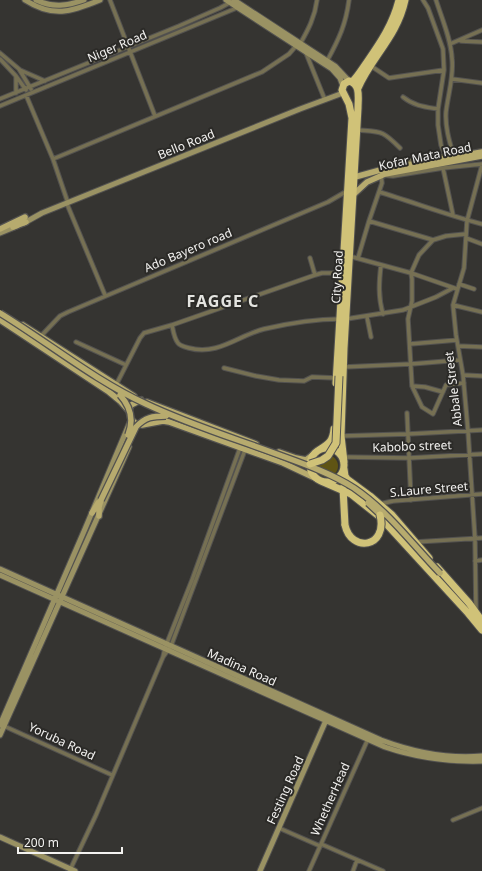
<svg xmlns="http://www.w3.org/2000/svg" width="482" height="871" viewBox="0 0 482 871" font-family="'Noto Sans',sans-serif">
<rect width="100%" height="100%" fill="#353431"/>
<path fill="#5f5414" d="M316 466a11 11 0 1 1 22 0a11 11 0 1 1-22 0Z"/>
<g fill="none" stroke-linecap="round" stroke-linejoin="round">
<defs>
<path id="street" d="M110,0L155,116
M423,0L428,8L443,49L444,70L438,109V125L441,145L445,155
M436,0C442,19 451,39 452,59C454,77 448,94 446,112C445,126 449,140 453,154
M461,41L482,42
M300,44C308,30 315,17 317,0
M450,44L482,30
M0,53L19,69L31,89
M306,53L325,100
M0,59L16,76L26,90
M327,61C339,39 346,24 349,0
M371,66L389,78L444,70
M20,70L45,81
M452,79L482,83
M16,93V77
M26,95L53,159L68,203
M403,97C414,106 426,107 438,109
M0,99L179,26L220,8L231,2
M0,106L239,7
M357,130C382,132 382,130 400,148
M53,159L262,72L289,54L296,46
M443,168L453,215
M382,169L385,166L389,164L463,153
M379,192C413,202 447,215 482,224
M67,204L105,295
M369,221L433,240
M466,238L482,244
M349,256L411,273L457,289
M310,258L315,275
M358,258L369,221L382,183L381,175L393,176L443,168L482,164
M381,265C379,282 378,297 383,314
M459,284L474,289
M453,305L482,312
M367,317L371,337
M346,319L403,310L436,297L453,288
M172,325C173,330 174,338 178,343C180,346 185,347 189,348C218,356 239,335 264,329C290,323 314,319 340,319
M41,336L60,316L68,312L328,202L347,191
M76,342L126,365
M410,344L457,340
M458,346L482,347
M344,367L411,364L460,360
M224,368L256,376L279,380L304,381L312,377L336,378
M463,375L482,376
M464,383L446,385L433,414L422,407L412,386L408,319L412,301V279L411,273L419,255L433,240L446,236L466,234
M116,385L140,338L144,333L172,325L315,275L322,273H342
M412,386L425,387L443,392
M407,413L411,500
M341,436L408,434L482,430
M240,448L192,580L165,648L163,657L171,646L245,450
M343,457L409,458L482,454
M380,504L393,501L482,494
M415,542L482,538
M475,561L482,560
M476,611L475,539L468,431L463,375L456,335L453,305L464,268L467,221L482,165
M4,726L112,775
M453,820L482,808
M279,828L320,846
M321,844L383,871
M70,870L96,815L163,657
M309,871L368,739
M353,871L357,860"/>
<path id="secondary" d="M25,0C53,18 71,12 100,0
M36,0C53,8 67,6 84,0
M226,0L332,69L340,78L343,86
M234,0L335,66L349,81
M24,223L42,213L300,109L343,93
M0,233L17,226
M0,569L381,740C413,752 447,759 482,756
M0,575L385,747C417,758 448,762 482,761
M0,725L85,529L130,422
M0,735L129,447
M0,837L75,871
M260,871L327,718"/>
<path id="primary" d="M355,177L384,169L482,152
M354,194L367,182L385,174L482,156
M13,227L26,222
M0,229L25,217
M0,320L109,392L120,401L129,411L131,419L135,423L142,425L163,421L169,422L283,463L317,479
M23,325L134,396
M147,402L256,444
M129,411L131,405L141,400
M279,452L296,458L306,460L314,454
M92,513L98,503
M99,516V507L101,500"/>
<path id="highway" d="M352,82C358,76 362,69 367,62C381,42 393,24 399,0
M358,88C372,56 397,37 405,0
M336,383L352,118L349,104L342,90L344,84L349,81C361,84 358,98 358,108L344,348L341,436L344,462
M310 465a17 17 0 1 1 34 0a17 17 0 1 1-34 0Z
M319,450C329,444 333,441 334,429
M344,469L345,476L347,479L370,496L392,515L429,558
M321,481L351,494L380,517L468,613L482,630
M343,488L345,525
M437,567L469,603L482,621"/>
</defs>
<use href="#street" stroke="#535250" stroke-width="5.5"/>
<use href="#secondary" stroke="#535250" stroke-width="7"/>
<use href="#primary" stroke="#535250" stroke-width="8"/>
<use href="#highway" stroke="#535250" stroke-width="9"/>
<use href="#street" stroke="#767053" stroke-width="3.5"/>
<use href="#secondary" stroke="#9a9263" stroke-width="5"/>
<use href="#primary" stroke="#b7ab6e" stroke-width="5.5"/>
<use href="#highway" stroke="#d0c278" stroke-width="7"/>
<defs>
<path id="primary-bridge" d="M0,313C49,343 94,380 146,404C190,425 237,439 282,456C307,465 332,474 354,488C388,511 412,544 440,573
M120,395C131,407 134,420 128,435
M101,500L136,427C145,417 153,416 166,416
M368,503L382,516"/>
<path id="highway-bridge" d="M310,464L322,460L328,456L336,443L339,376
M345,525C351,553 388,548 380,515"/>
</defs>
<use href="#primary-bridge" stroke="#535250" stroke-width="8" stroke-linecap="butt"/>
<use href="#highway-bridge" stroke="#535250" stroke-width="9" stroke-linecap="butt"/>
<use href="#primary-bridge" stroke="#b7ab6e" stroke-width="5.5"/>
<use href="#highway-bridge" stroke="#d0c278" stroke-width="7"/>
</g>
<g text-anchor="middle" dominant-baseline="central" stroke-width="4" stroke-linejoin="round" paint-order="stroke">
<g font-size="12" fill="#f3f2f0" stroke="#2b2a27">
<text transform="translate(117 46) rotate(-23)">Niger Road</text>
<text transform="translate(186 144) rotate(-22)">Bello Road</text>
<text transform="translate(425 156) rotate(-12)">Kofar Mata Road</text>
<text transform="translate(188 250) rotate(-23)">Ado Bayero road</text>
<text transform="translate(337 277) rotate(-87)">City Road</text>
<text transform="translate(453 389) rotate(-97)">Abbale Street</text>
<text transform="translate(412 446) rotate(-2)">Kabobo street</text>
<text transform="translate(429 489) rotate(-5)">S.Laure Street</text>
<text transform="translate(242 667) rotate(24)">Madina Road</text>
<text transform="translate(62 741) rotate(25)">Yoruba Road</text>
<text transform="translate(285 790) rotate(-66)">Festing Road</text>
<text transform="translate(330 799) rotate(-66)">WhetherHead</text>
</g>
<g font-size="16" font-weight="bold" letter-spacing="1" fill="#e4e4e0" stroke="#2b2a27">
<text x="223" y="301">FAGGE C</text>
</g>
</g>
<path d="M18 847v6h104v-6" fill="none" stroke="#f3f2f0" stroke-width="2"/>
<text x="24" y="847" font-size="12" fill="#f3f2f0" stroke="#2b2a27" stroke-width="3" paint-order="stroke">200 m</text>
</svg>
